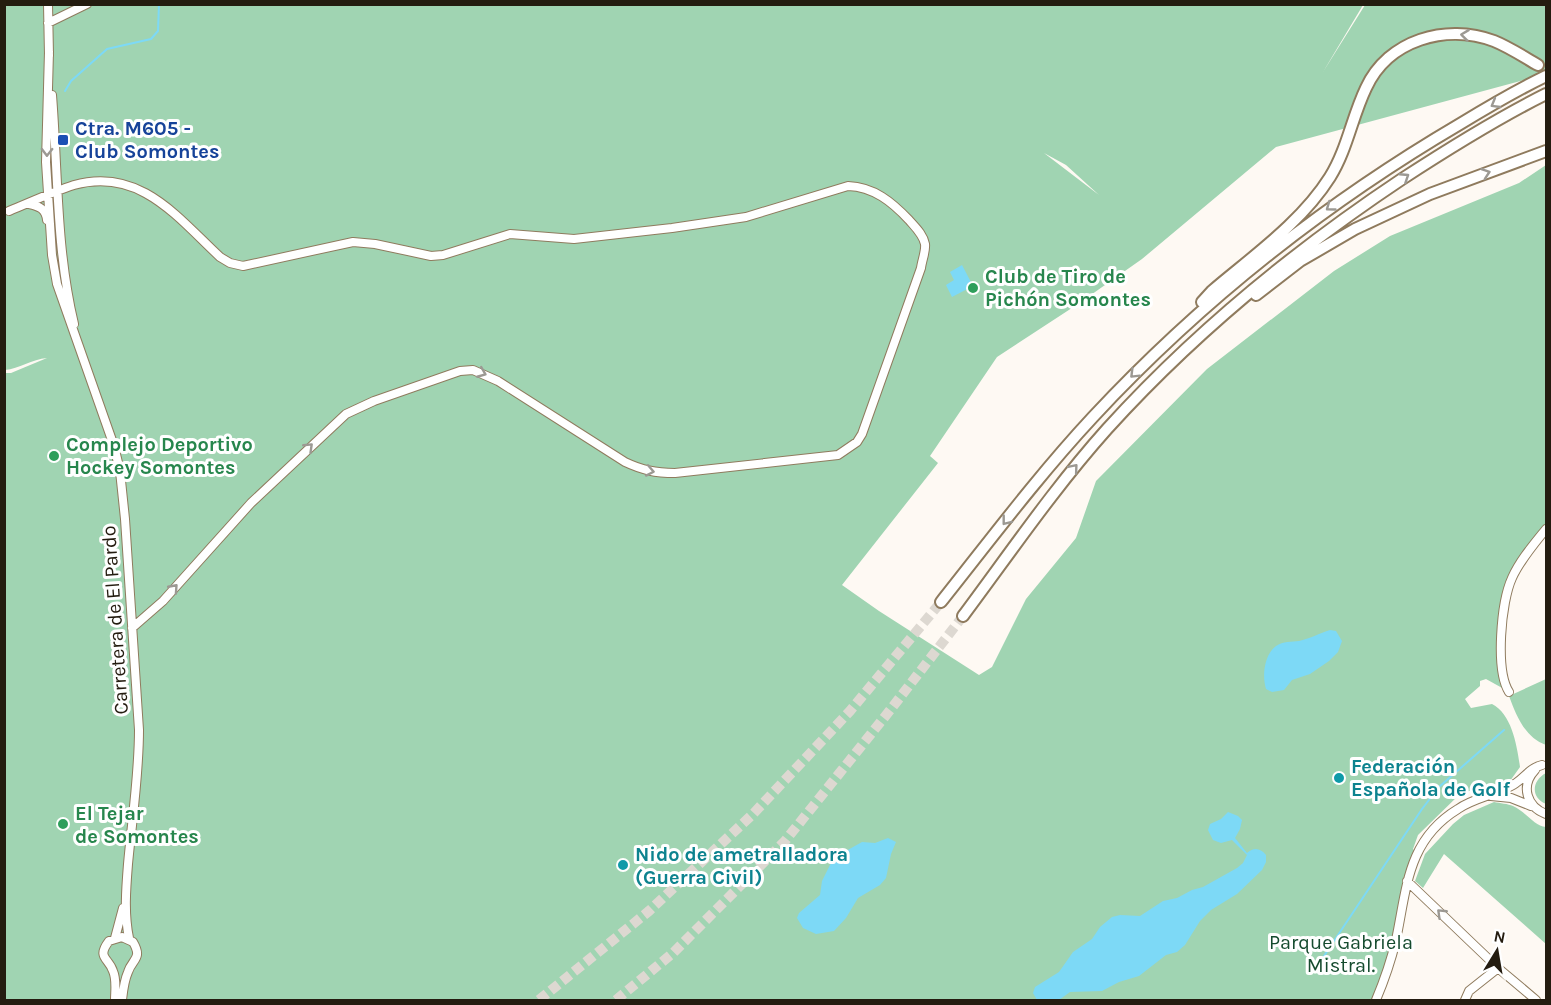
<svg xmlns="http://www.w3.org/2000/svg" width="1551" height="1005" viewBox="0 0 1551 1005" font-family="Karla,sans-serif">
<rect width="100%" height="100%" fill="#fef9f3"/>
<path fill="#a0d4b2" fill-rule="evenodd" d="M5,5H1363L1323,72L1365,5H1546V74L1276,147L1142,259L1078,304L997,357L930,456L938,463L842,585L879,611L979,675L992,667L1026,599L1076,538L1096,481L1207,369L1334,271L1390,236L1519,183L1546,165V529L1511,579L1501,625L1504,689L1486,679L1480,681V686L1465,699L1471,708L1492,704C1512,714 1517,746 1520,767L1510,781L1461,793L1418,835L1413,849L1418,855L1396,942L1373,1000H5L4,373H11L47,358C32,359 19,369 5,370ZM1044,153L1066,165L1099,195Z
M1546,679V745C1525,738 1516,715 1509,696Z
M1546,773V804C1531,798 1531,781 1546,773Z
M1494,802C1500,803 1508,804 1513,806C1525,811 1534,826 1546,827V944L1444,854L1423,888L1415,881L1425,854L1453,824L1464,815Z"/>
<path fill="#7dd9f6" d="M962,265L973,286L952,297L946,285L954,280L950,272Z
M1330,630L1336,631L1342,641L1338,652L1329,661L1310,674L1292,680L1284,690L1272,692L1266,689C1262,676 1264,655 1276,646C1283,641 1292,642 1299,641C1309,639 1320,633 1330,630Z
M1228,812L1238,816L1242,820L1240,829L1235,838L1247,853C1254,847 1260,848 1266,855V862L1262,870L1237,894L1211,910L1200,921L1185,945L1177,952L1166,955L1139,976L1119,982L1102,991L1070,992L1059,1000H1037L1033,993L1035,987L1059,972L1073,952L1092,939L1100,927L1112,917L1120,915L1140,916L1163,901L1177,898L1192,890L1203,887L1237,868L1243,863L1247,855L1232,840L1221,843L1213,840L1208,830L1210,824L1221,819Z
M888,838L896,842L891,854L886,878L880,885L858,898L846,918L834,931L816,934L803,928L797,918L799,913L820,895L822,881L831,863L837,856L862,842L875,843Z"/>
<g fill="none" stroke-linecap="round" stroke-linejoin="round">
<path stroke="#7dd9f6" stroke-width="2" d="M65,91L71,81L107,49L151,39L158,31L159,4
M1314,971L1422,809L1439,787L1504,730"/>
<path stroke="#ddd8d1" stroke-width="10" stroke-dasharray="10 5" stroke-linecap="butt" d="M539,1000L649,911L753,814L850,711L941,602
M616,1000L673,953L785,841L891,709L963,616"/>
<defs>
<path id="minor" d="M48,4L49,56
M48,23L87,4
M49,51L46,162L52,255L57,284L114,446L120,471L125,519L139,730C139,775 132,820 128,864C126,889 124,914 129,938
M52,95C58,172 56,249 74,324
M29,204C39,206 46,209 47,220
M9,211C31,202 52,192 74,185C140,167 177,217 220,257L230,263L243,266L353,242L375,244L431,256L443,255L510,234L574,239L672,228L746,217L848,186C874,187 892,202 909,220C915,227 923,234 925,244C926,251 922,260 921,268L862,434L857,442L838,455L675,473C655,473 642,470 625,462L498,381L473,370L460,371L374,401L346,414L251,503L163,601L132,628
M1509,692C1495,670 1501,602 1512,578C1520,560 1534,544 1546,529
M1535,770C1520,786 1527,807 1546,814
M1491,796L1511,798L1531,806
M1407,881L1498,968L1536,1000
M115,938L123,908
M115,1000C115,991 117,980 113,971C109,958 96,958 109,941L122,937L133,942C143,959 132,959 128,972C124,981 123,991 122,1000
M1376,1000C1384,981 1391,961 1396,940C1407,888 1407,840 1458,809C1471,800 1486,797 1500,791C1505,789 1512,786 1516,783C1526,776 1530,768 1542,765
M1465,1000L1469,991L1498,968"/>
<path id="highway" d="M1256,295L1300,261L1355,229L1430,194L1546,151
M1202,302L1212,291C1253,256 1301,223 1330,177C1347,150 1352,117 1366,88C1388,40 1446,23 1494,41C1509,47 1524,57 1538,65
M941,602C991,539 1039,475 1093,417C1202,300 1322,205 1460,124C1488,107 1517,90 1546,76
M963,616C1010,553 1055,487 1107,429C1194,333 1294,251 1402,179C1448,149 1496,119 1546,94"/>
</defs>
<use href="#minor" stroke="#8f7b5e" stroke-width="10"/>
<use href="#highway" stroke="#8f7b5e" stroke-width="14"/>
<use href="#minor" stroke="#fff" stroke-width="8"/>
<use href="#highway" stroke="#fff" stroke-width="10"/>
</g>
<defs><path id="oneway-chevron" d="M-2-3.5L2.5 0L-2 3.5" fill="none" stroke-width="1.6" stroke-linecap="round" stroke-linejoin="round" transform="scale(1.5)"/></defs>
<g stroke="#9c9993">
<use href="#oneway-chevron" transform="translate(1465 35) rotate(-173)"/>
<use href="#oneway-chevron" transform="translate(1495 104) rotate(150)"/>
<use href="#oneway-chevron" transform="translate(47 152) rotate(91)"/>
<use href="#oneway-chevron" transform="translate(1486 173) rotate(-19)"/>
<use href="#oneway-chevron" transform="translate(1405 177) rotate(-33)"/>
<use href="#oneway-chevron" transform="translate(1330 207) rotate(144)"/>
<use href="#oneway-chevron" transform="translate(482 373) rotate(22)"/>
<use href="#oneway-chevron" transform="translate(1134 374) rotate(135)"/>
<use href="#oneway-chevron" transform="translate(309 447) rotate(-44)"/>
<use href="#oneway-chevron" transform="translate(1074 468) rotate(-50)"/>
<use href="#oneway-chevron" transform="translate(650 471) rotate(11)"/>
<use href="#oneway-chevron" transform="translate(1006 521) rotate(128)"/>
<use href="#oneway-chevron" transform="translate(174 588) rotate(-48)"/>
<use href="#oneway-chevron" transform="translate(1441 913) rotate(-136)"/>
</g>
<rect fill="#1a4fb4" stroke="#fff" stroke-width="2" x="57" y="134" width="12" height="12" rx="3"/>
<g fill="#2e9e5b" stroke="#fff" stroke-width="2">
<circle cx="973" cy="288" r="6"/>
<circle cx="54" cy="456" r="6"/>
<circle cx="63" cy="824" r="6"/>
</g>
<g fill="#0f9aa8" stroke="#fff" stroke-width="2">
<circle cx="1339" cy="778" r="6"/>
<circle cx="623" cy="865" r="6"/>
</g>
<g text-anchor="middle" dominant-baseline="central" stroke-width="6" stroke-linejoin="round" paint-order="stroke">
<g font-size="20" font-weight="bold" fill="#164399" stroke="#fff" text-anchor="start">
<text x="75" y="128">Ctra. M605 -<tspan x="75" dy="23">Club Somontes</tspan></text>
</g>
<g font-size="20" font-weight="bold" fill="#27864d" stroke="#fff" text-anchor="start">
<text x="985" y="276">Club de Tiro de<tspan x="985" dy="23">Pichón Somontes</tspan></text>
<text x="66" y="444">Complejo Deportivo<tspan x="66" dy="23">Hockey Somontes</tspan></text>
<text x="75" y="813">El Tejar<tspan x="75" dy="23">de Somontes</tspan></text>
</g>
<g font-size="20" fill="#241c10" stroke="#fff">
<text transform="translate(115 620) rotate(-94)">Carretera de El Pardo</text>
</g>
<g font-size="20" font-weight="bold" fill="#0d838f" stroke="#fff" text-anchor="start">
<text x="1351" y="766">Federación<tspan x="1351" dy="23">Española de Golf</tspan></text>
<text x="635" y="854">Nido de ametralladora<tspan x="635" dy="23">(Guerra Civil)</tspan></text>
</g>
<g font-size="20" fill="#154b2e" stroke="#fff">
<text x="1341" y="942">Parque Gabriela<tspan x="1341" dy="23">Mistral.</tspan></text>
</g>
</g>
<rect width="1551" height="1005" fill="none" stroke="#241c10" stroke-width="12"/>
<g transform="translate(1497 951) rotate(11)" stroke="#ffffff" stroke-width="4.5" paint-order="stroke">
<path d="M0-4.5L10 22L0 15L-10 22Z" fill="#241c10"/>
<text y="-9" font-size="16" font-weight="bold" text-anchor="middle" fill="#241c10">N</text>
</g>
</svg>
